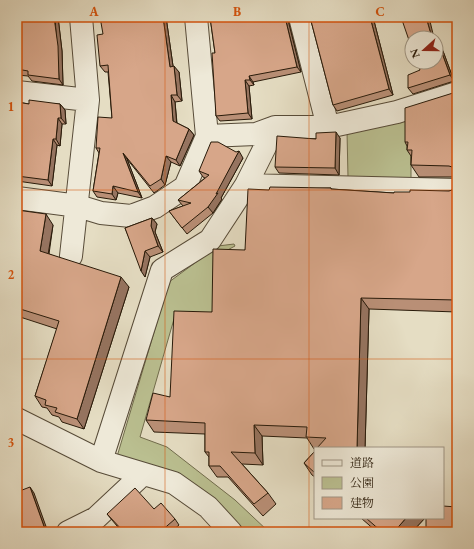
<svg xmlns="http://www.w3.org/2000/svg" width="474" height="549" viewBox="0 0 474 549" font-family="'EB Garamond','Noto Serif JP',serif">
<rect width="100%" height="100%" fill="#e5ddc3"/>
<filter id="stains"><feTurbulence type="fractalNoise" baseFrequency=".005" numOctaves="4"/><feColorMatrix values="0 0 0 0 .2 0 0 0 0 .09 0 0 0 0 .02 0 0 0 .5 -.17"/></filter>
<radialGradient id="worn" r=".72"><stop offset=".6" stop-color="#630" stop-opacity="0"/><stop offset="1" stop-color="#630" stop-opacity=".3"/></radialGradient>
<path fill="#babf90" stroke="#716c4c" d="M411,118V178L348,177L347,132Z
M234,244L235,246L220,254L217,319H174L140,437L167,447L235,500L269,532H243L227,513L116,460L169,282L218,246Z"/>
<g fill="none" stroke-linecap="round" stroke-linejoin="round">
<defs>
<path id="minor" d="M300,17L328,127
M17,92L88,100
M207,136L256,134L275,127
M246,185L457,190
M17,198L78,206L101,213L131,216L155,207L185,187L207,136L196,17
M71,256L88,100L81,17
M17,419L101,461L174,483L208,507L231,532
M101,461L162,270L210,240L246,185L275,127H328L397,112L457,93
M68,532L96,518L143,474"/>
</defs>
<use href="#minor" stroke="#574b38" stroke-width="24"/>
<use href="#minor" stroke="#eee9d8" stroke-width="22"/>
</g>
<path fill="#b98f76" stroke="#281a09" d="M17,17H58L62,51L63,85L32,81L28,76L17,75Z
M166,17L173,66L179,72L182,101L175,102L177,123L189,129L194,135L180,166L171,162L165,185L154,193L127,159L142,198L118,193L116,200L97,197L93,191L99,153L96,148L112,118L108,72H105L100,66Z
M210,17H288V20L301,72L253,82L254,85L249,86L252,119L220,121L216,116L215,53Z
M310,17H373L393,95L337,111L333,105Z
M436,43L437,46L439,45L443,51L454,81L413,94L408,88L420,70L436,62Z
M457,91V177H419L411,165V156L407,150V146L405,142L453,93Z
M17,102L29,104H60L65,110L66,124H62L60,146L57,145L52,186L17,181Z
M340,138L339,175L279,173L275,167Z
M243,158L221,198L222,199L213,213L187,234L169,211L183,206L178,200L205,178L203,177L199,171Z
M457,187V312L369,309L365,448H315L314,449L307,438L262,436L263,465L242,464L268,493L276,504L263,516L228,477H217L209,466V457L205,452V434L154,432L146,420L170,397L212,312L245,250L269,190L331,188V189L394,193L449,191L455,189Z
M17,210L53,225L49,254L129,287L84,429L62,422L59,417L52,415L47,408L42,407L35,396L57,329L17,316Z
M152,218L157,224L155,232L163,252L150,257L145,277L125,228Z
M315,451V477L312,475L304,463Z
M154,509L175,519L179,525L171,532H122L107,514Z
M361,518H425L412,532H377Z"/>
<path fill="#967460" stroke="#281a09" d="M55,17H58L62,51L63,85L59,79Z
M163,17H166L174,73L170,67Z
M285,17H288V20L301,72L297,67Z
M370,17H373L393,95L389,89Z
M426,17H429L434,38H432Z
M439,45L443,51L454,81L450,75Z
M174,66L179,72L182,101L177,95Z
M249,76L253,82L254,85L250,80Z
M245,80L249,86L252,119L248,113Z
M171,95L175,102L177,127L173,121Z
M60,104L65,110L66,124L61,118Z
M58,118L62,124L60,146L56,139Z
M189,129L194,135L180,166L176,160Z
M336,132L340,138L339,175L335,168Z
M53,139L57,145L52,186L48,180Z
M239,151L243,158L221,198L222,199L213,213L208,207Z
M123,153L127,159L142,198L138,192Z
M166,156L171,162L165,185L161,179Z
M113,186L118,193L116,200L112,194Z
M46,214L53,225L47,261L40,251Z
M152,218L157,224L155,232L163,252L158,246L151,226Z
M145,251L150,257L145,277L141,271Z
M121,277L129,287L84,429L77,419Z
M361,298L369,309L365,448H357Z
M254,425L262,436L263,465L255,453Z
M30,487L34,493L48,532H46Z
M406,518H425L412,532H394Z"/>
<path fill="#d7a689" stroke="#281a09" d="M17,17H54L58,46L59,79L28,75V71L17,69Z
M100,17H163L170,67L174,66L177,95H171L173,121L189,129L176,160L166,156L161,179L150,186L123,153L138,192L113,186L112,194L93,191L100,148H96L98,117L112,118L108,65L100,66L97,35L103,34Z
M210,17H285L297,67L249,76L250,80H245L248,113L216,116L212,53H215Z
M310,17H370L389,89L333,105Z
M401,17H426L432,38H412V49Z
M439,45L450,75L408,88V75L420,70L417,62H436V46Z
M457,91V170L455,168L449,166L411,165L412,150H407L408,142H405V108L453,93Z
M29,100L60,104L61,118H58L56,139H53L48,180L17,176V102L29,104Z
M336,132L335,168L275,167L277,136L316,139V133Z
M211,142H218L236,152L239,151L216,194L218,193L208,207L182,228L169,211L191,203L178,200L209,175L199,171Z
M270,187L331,188V189L394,193V192H410V190L449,191L455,189L457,187V300L361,298L357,448H317L326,438L306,437L307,427L254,425L255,453L231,452L268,493L254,504L220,466H209V452H205V423L146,420L153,393L170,397L174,311L212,312L213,249L245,250L248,189L269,190Z
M17,210L46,214L40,251L121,277L77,419L55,412L57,408L45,405L46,400L35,396L59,321L17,308Z
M152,218L151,226L158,246L145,251L141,271L125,228Z
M315,451V473L304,463Z
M30,487L46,532H17V492Z
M135,488L154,509L161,503L175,519L160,532H124L107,514Z
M443,506L457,507V532H426V518H443Z
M366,518H406L394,532H382Z"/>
<path fill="none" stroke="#d5530c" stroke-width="1" stroke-opacity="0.55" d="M165,17V532M309,17V532M17,190H457M17,359H457"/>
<rect width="474" height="549" fill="none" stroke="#e5ddc3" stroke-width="44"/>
<rect x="314" y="447" width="130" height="72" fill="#eee9d8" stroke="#9f9685"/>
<rect x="322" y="460" width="20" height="6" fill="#eee9d8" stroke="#9f9685"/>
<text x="350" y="467" font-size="12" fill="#281a09">道路</text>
<rect x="322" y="477" width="20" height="12" fill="#babf90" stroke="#9f9685"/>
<text x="350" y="487" font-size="12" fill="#281a09">公園</text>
<rect x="322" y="497" width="20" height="12" fill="#d7a689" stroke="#9f9685"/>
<text x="350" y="507" font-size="12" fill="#281a09">建物</text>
<g transform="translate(424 50) rotate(249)"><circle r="19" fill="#eee9d8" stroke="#9f9685"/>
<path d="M0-3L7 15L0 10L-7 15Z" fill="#8f2418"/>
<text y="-6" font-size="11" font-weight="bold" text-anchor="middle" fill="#281a09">N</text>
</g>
<rect x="22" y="22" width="430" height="505" fill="none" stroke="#d5530c" stroke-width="1.5"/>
<g font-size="13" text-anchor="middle" font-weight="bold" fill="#d5530c">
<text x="94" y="16">A</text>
<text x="237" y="16">B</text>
<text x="380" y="16">C</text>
<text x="11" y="111">1</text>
<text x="11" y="279">2</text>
<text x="11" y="447">3</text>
</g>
<rect width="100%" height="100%" filter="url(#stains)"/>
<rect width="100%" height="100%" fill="url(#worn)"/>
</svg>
